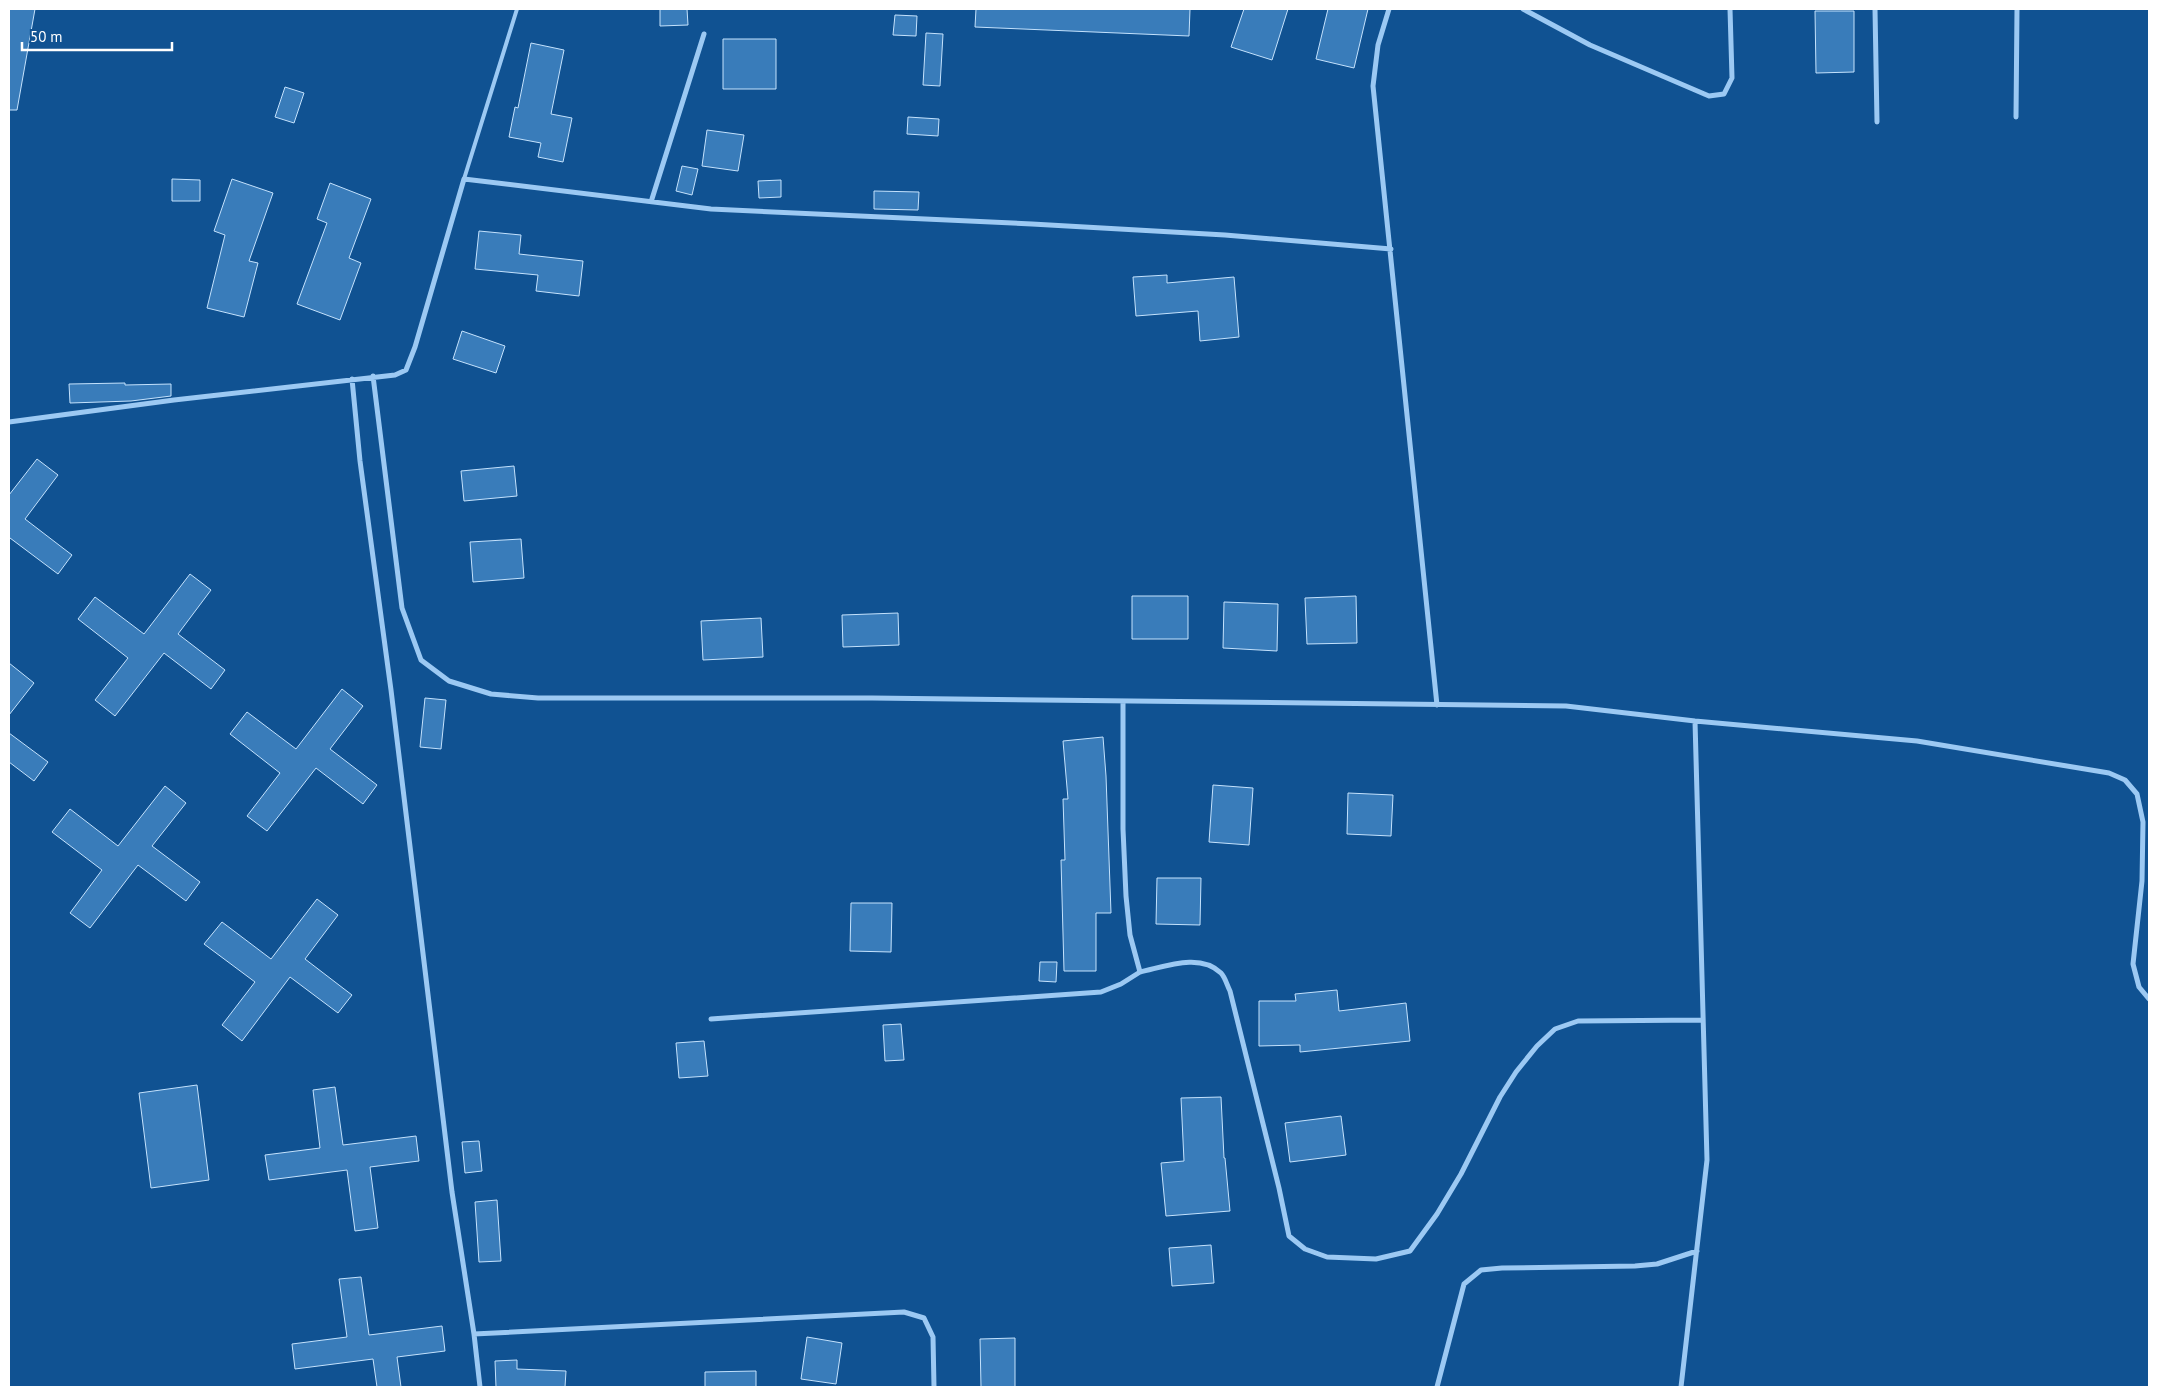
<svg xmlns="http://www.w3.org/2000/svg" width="2158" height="1396" viewBox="0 0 2158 1396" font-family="'PT Sans',sans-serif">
<rect width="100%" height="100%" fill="#105292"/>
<path fill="#397cba" stroke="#c4e2fd" d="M9,9H35L17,110H9Z
M660,9H687L688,25L660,26Z
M976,9H1190L1189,36L975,27Z
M1244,9H1288L1272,60L1231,47Z
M1328,9H1368L1354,68L1316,59Z
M1815,11H1854V72L1816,73Z
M895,15L917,16L916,36L893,35Z
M926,33L943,34L940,86L923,85Z
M723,39H776V89H723Z
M531,43L564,50L551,114L572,118L563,162L538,157L541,143L509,137L515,107L518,108Z
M285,87L304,93L294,123L275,117Z
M908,117L939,119L938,136L907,134Z
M707,130L744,135L738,171L702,166Z
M682,166L698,169L692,195L676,191Z
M172,179L200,180V201H172Z
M232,179L273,193L249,261L258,263L244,317L207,308L225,235L214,231Z
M781,180V197L759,198L758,181Z
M330,183L371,199L349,258L361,263L340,320L297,304L327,223L317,219Z
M874,191L919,192L918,210L874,209Z
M479,231L521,235L519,254L583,261L579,296L536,291L538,275L475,269Z
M1167,275V283L1234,277L1239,337L1200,341L1198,311L1136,316L1133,277Z
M462,331L505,346L496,373L453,359Z
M125,383V385L171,384V396L131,401L70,403L69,384Z
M37,459L58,475L25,519L72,555L58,574L10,538L9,540V495Z
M514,466L517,496L464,501L461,471Z
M521,539L524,578L473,582L470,542Z
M190,574L211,590L178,634L225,670L211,689L164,653L115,716L95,700L128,658L78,619L95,597L144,634Z
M1132,596H1188V639H1132Z
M1356,596L1357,643L1307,644L1305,598Z
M1224,602L1278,604L1277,651L1223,648Z
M898,613L899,645L843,647L842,615Z
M761,618L763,657L703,660L701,621Z
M9,663L34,683L9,715Z
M342,689L363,706L330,749L377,785L363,804L316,768L267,831L247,816L280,773L230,734L247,712L296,749Z
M425,698L446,700L441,749L420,747Z
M9,733L48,762L34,781L9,762Z
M1103,737L1106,776L1111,913H1096V971H1064L1061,860H1065L1063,799H1068L1063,741Z
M1213,785L1253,788L1249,845L1209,842Z
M165,786L186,803L152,846L200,882L186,901L138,865L90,928L70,913L102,870L52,832L70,809L118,846Z
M1348,793L1393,795L1391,836L1347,834Z
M1157,878H1201L1200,925L1156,924Z
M317,899L338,915L305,959L352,995L338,1013L290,977L242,1041L222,1025L255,982L204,944L222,922L271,959Z
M851,903H892L891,952L850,951Z
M1040,962H1057L1056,982L1039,981Z
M1337,990L1339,1011L1406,1003L1410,1041L1300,1052V1045L1259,1046V1001H1296L1295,994Z
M901,1024L904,1060L885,1061L883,1025Z
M704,1041L708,1076L679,1078L676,1043Z
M197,1085L209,1180L151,1188L139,1093Z
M335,1087L343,1145L416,1136L419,1161L370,1167L378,1228L355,1231L347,1170L269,1180L265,1155L320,1148L313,1090Z
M1221,1097L1224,1158H1225L1230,1211L1166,1216L1161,1163L1184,1161L1181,1098Z
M1341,1116L1346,1155L1290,1162L1285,1123Z
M479,1141L482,1171L465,1173L462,1142Z
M497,1200L501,1261L479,1262L475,1202Z
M1211,1245L1214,1283L1172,1286L1169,1248Z
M361,1277L369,1335L442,1326L445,1351L397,1357L401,1387H377L373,1359L295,1369L292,1344L347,1337L339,1279Z
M807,1337L842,1343L836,1384L801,1379Z
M1015,1338V1387H981L980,1339Z
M517,1360V1369L566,1371L565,1387H496L495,1361Z
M756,1371V1387H705V1372Z"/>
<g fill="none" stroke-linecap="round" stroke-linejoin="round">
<path stroke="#9cc9f3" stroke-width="4" d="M464,179L517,9"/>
<path stroke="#9cc9f3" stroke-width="5" d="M1389,9L1378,45L1373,86L1437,705
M1523,9L1590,45L1709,96L1724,94L1732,78L1730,9
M1875,9L1877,122
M2016,117L2017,9
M651,202L704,34
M373,376L402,608L421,660L449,681L491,694L538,698H872L1566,706L1695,721L1917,741L2109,773L2125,780L2137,794L2143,822L2142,881L2133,964L2139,987L2149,999
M352,379L360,461L391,690L452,1192L474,1334L480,1387
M9,422L174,400L395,375L406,370L415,347L464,179L711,209L1032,224L1225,235L1391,249
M1123,701V829L1126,896L1130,935L1140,972C1164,967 1200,952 1221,973C1225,977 1227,985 1230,991L1279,1188L1289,1236L1305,1249L1327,1257L1376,1259L1410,1251L1437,1214L1461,1174L1500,1097L1516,1072L1537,1046L1555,1029L1578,1021L1703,1020
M711,1019L1101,992L1121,984L1140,972
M474,1334L904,1312L924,1318L933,1337L934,1387
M1437,1387L1464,1284L1481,1270L1502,1268L1635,1266L1657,1264L1697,1251
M1681,1387L1707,1160L1695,721"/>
</g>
<rect width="2158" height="1396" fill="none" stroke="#ffffff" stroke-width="20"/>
<path d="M22 42v8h150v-8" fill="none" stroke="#ffffff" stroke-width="2.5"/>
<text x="30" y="42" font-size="15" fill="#ffffff" stroke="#105292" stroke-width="4" paint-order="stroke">50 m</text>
</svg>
